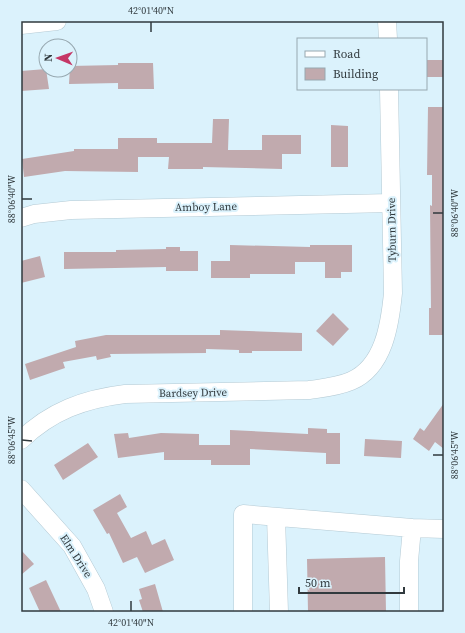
<svg xmlns="http://www.w3.org/2000/svg" width="465" height="633" viewBox="0 0 465 633" font-family="'Source Serif 4',serif">
<rect width="100%" height="100%" fill="#dbf2fc"/>
<path fill="#c1aaae" d="M426,60H444V77H426Z
M118,63H153L154,89H118V83L69,84L70,66L118,65Z
M46,69L49,89L21,91V71Z
M428,107H444V335H429V308H431L430,205L432,206V175H427Z
M213,119H229L228,150H262V135H301V154H282V169L203,167V169H168L169,157H138V172L65,171L24,177L22,159L74,151V149H118V138H157V143H212Z
M331,125L348,126V167H331Z
M230,245L310,247V245H352V272H341V278H325V262H295V274H250V278H211V261H230Z
M166,247H180V251H198V271H166V267L64,269V252H116V250L166,249Z
M40,256L45,277L21,283V261Z
M333,313L349,329L333,346L316,331Z
M220,330L302,333V351H252V353H239V350L206,349V353L110,354L111,357L97,360L96,356L63,362L65,368L30,380L25,364L76,347L75,341L106,335H220Z
M444,403V449L435,442L429,451L413,439L420,428L424,431Z
M308,428L327,429V433H340V464H326V453L250,449V465H211V460H164V452L118,458L114,434L128,433L129,438L161,433L199,434V445H230V430L308,434Z
M365,439L402,441L401,458L364,456Z
M88,443L98,457L63,480L54,465Z
M120,494L127,507L117,513L131,538L146,531L152,545L165,539L174,560L145,573L137,557L123,563L109,533L107,534L93,510Z
M21,550L34,564L21,575Z
M385,557L386,612H308L307,559Z
M46,580L61,612H40L29,588Z
M155,584L163,612H143L139,600L142,599L139,589Z"/>
<g fill="none" stroke-linecap="round" stroke-linejoin="round">
<defs>
<path id="minor" d="M387,21L388,39
M21,25L57,21
M21,218L34,214L71,210L391,203
M21,440C51,411 84,399 125,394L309,390C323,388 337,387 351,381C384,367 390,324 393,293L389,89
M21,489L72,546L96,589L104,612
M276,517L279,612
M243,612V514L412,528
M409,612V561L412,528L444,529"/>
</defs>
<use href="#minor" stroke="#b4cad4" stroke-width="19"/>
<use href="#minor" stroke="#fff" stroke-width="18"/>
</g>
<path fill="none" stroke="#313a3e" stroke-width="1.5" d="M151,32V22M22,199H32M433,213H443M22,440L32,441M433,455H443M131,611V601"/>
<g text-anchor="middle" dominant-baseline="central" stroke-width="4" stroke-linejoin="round" paint-order="stroke">
<g font-size="11" fill="#313a3e" stroke="#dbf2fc">
<text transform="translate(206 207) rotate(-1)">Amboy Lane</text>
<text transform="translate(392 230) rotate(-91)">Tyburn Drive</text>
<text transform="translate(193 393) rotate(-1)">Bardsey Drive</text>
<text transform="translate(76 556) rotate(57)">Elm Drive</text>
</g>
</g>
<rect width="465" height="633" fill="none" stroke="#dbf2fc" stroke-width="44"/>
<rect x="297" y="38" width="130" height="52" fill="#dbf2fc" stroke="#97a8b0"/>
<rect x="305" y="51" width="20" height="6" fill="#ffffff" stroke="#97a8b0"/>
<text x="333" y="58" font-size="12" fill="#313a3e">Road</text>
<rect x="305" y="68" width="20" height="12" fill="#c1aaae" stroke="#97a8b0"/>
<text x="333" y="78" font-size="12" fill="#313a3e">Building</text>
<g transform="translate(58 58) rotate(272)"><circle r="19" fill="#dbf2fc" stroke="#97a8b0"/>
<path d="M0-3L7 15L0 10L-7 15Z" fill="#c53766"/>
<text y="-6" font-size="11" font-weight="bold" text-anchor="middle" fill="#313a3e">N</text>
</g>
<path d="M299 587v6h105v-6" fill="none" stroke="#313a3e" stroke-width="2"/>
<text x="305" y="587" font-size="12" fill="#313a3e" stroke="#dbf2fc" stroke-width="3" paint-order="stroke">50 m</text>
<rect x="22" y="22" width="421" height="589" fill="none" stroke="#313a3e" stroke-width="1.5"/>
<g font-size="10" text-anchor="middle" fill="#313a3e">
<text x="151" y="14">42°01'40"N</text>
<text transform="translate(11 199) rotate(-90)" y="4">88°06'40"W</text>
<text transform="translate(454 213) rotate(-90)" y="4">88°06'40"W</text>
<text transform="translate(11 440) rotate(-90)" y="4">88°06'45"W</text>
<text transform="translate(454 455) rotate(-90)" y="4">88°06'45"W</text>
<text x="131" y="626">42°01'40"N</text>
</g>
</svg>
